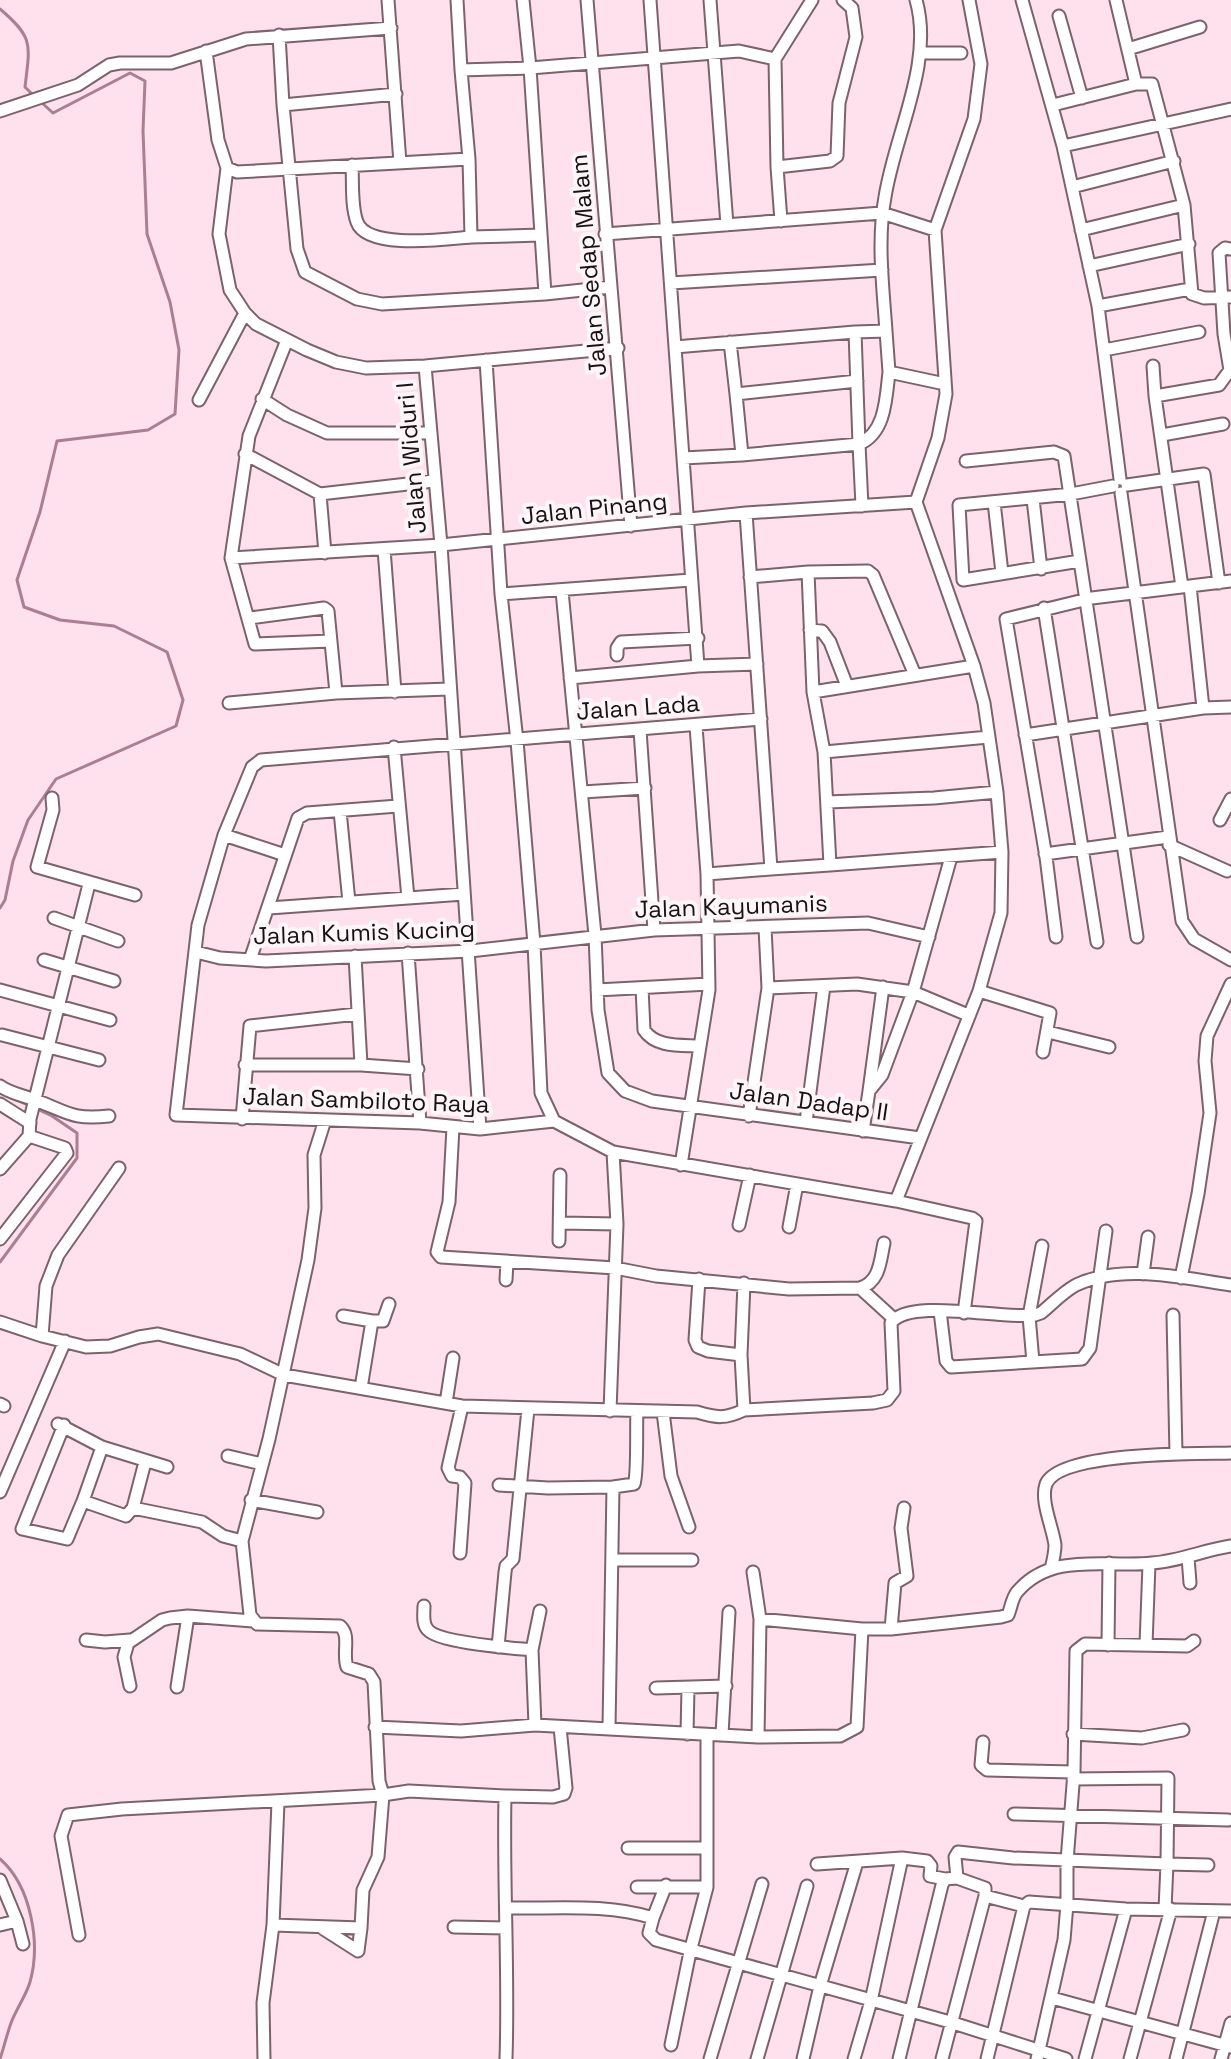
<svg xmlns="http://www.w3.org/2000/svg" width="1231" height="2059" viewBox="0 0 1231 2059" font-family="'Space Grotesk',sans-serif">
<rect width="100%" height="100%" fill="#fee1ed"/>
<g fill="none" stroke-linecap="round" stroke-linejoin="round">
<path stroke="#ab7e91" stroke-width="3" d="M0,9C34,38 30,44 25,87L35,97
M0,908L5,900L13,861L28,820L56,779L176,726L183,700L167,652L114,626L60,620L24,607L17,580L40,512L57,441L148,430L175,414L179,350L170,302L147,234L143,131L145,81L130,73L53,113L41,102
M12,1098L31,1106
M0,1262L77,1158V1133L52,1116L37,1109
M0,1859C31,1886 41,1943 30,1982C26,1996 16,2009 11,2023C7,2034 4,2047 0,2059"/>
<defs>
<path id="minor" d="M388,0L400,163
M457,0L461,70
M523,0L530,68L739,51L775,59
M587,0L631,526
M650,0L675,347
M710,0L727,225
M969,0L981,64L974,119L935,230L946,394L938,438L916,502L974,666
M1022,0L1063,146L1098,306L1120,479
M1116,0L1136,84
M1059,16L1082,98
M279,35L283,105L297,249L305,272L357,299L382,304L545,294
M1128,49L1200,27
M206,51L218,140L227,168L237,172L469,159L461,70L530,68L545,294L611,287
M921,53H961
M283,105L396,94
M1053,105L1136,84H1152L1184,205L1192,294L1204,298L1231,297
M0,111L78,85L109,65L120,63H171L246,39L391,28
M1063,146L1231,109
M352,165C353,183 351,206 357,222C367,250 446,239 471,237L469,159
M777,167L830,161L837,156L839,103L856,37L852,8L843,0
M227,168L219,234L230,290L245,313L256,324L307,350L336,362L366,368L425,366L618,348
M1072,187L1174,161
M781,221L777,167L775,59L812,0
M1081,230L1184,205
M605,234L882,213L935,230
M471,237L541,235
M1089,266L1189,244
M671,283L882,270
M1098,306L1190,289
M886,331L889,372L945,384
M855,332L886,331C883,287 877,240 885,197C895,133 934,63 916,0
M287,340L249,436L231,558L255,644L331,641
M730,342L736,394L857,381
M1104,350L1199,332
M486,360L501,594L517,741L534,944L541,1093L554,1121L613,1152L896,1201L979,991L1001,913L1002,852L997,792L984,703L974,666L813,692
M425,366L441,545L480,1129
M1153,366L1155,396
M736,394L742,455
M262,399L287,415L327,433H430
M199,400L245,313
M1162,435L1223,424
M245,454L320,494L434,481
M683,458L742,455L859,444L862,506
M966,461L1054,452L1064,456L1080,561
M1127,485L1204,474L1219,583
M1113,486L1071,494L959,505L963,580L1080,561L1137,937
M1121,493L1182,921L1194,939L1231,960
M320,494L325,553
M1033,499L1041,569
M994,502L1002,573
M746,513L771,869L830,865
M384,549L395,692
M231,558L441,545L746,513L916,502
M808,572L813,692L824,752L830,865L1002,852
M750,577L808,572L868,571L873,575L915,675
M1190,586L1203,708
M1182,587L1155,396L1219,385L1230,370L1224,334L1219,253L1225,248L1231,249
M562,591L595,935L598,1010L608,1073L625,1091L652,1101L920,1138
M501,594L691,580
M1044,608L1097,942
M250,618L324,608L328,611L336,693
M810,630L822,631L830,642L847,686
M617,655V648L621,642L698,638
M698,666L675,347L855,332L859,444C886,433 886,397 889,372
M570,678L698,666L757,664
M229,703L336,693L449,689
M640,730L654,930
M1025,735L1203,708L1231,707
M394,747L408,898
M824,752L989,737
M583,792L645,788
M52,798L53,810L37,867L135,895
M827,802L934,798L997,792
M340,811L349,902
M1220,820L1231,799
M224,835L285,855
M1169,845L1227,871
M1045,854L1168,837
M707,874L771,869
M269,908L464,894
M54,918L118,941
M1056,937L1046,857L1006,619L1092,598L1231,581
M196,952L220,958L266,961L470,951L654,930L868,923L929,937
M408,953L420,1123
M355,956L361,1065
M44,960L114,981
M250,960L298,818L307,813L398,806
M642,988L644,1030C656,1048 681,1045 700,1046
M768,988L857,984L913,992L968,1015
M0,990L110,1020
M597,990L709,984
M979,991L1050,1013L1043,1052
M1048,1032L1109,1047
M2,1035L99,1060
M245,1065H361L418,1069
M0,1086C11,1094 23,1095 35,1100C68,1112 71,1120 109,1116
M869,1091L883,987
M0,1104L30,1123
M749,1116L768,988L765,928
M242,1119L250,1026L357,1014
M325,1120L314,1155L315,1208L308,1260L269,1439L242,1541L250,1615L257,1624L340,1626C351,1635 342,1653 347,1667L369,1674L374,1682L379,1781L383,1795L409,1791L505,1796C503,1884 509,1971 506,2059
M554,1121L480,1129L420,1123L176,1115L198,925L224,835L252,767L261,760L761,719
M806,1122L824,986
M453,1127L449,1202L437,1252L441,1257L615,1268L656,1276L789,1289L860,1288C880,1282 880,1261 884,1243
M863,1131L869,1091L882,1075L913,992L951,857
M681,1165L709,990L707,874L696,726
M0,1169L29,1136L30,1119L89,884
M896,1201L972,1218L976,1221L964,1313
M561,1223L617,1224
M739,1225L750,1175
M789,1227L797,1184
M0,1239L67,1153L65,1148L29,1136
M559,1241L560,1175
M1143,1274L1148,1237
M1181,1278L1198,1194L1210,1113L1205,1061L1207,1036L1231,984
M699,1279L695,1340L698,1347L708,1351L741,1355
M506,1280L507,1262
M860,1288L894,1319
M940,1311L946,1361L951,1367L1082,1359L1090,1348L1106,1231
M1173,1315L1176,1454
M343,1316L372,1321
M0,1322L42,1336L86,1347L110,1346L139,1337L158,1334L240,1354L284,1375L462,1406L697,1412C717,1418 725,1419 744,1410L873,1403L887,1400L894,1391L891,1323C910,1297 1003,1320 1035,1315L1041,1313C1052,1304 1063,1292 1076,1285C1123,1263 1182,1278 1231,1285
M42,1336L46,1286L58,1255L119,1168
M1033,1362L1029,1316L1042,1246
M361,1388L372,1321H383L389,1304
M446,1403L453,1358
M0,1404L4,1406
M744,1410L741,1355L744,1283
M610,1411L617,1224L613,1152
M663,1412L671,1476L689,1527
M58,1424L102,1447L83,1501L126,1516L133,1508L202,1522L223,1536L242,1541
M64,1425L22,1529L67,1539L83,1501
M102,1447L167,1467
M228,1456L262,1464
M499,1485L548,1488L613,1487
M0,1492L65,1341
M251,1500L317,1512
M133,1508L145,1462
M460,1553L465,1483L460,1477L452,1476L448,1468L462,1406
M1188,1557L1190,1583
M612,1560H692
M1051,1569C1053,1561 1055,1553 1055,1545C1053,1528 1040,1501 1046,1484C1060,1451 1198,1454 1231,1453
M753,1572L760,1619
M424,1606C424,1614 422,1624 428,1630C439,1643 513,1648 532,1650
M891,1629L895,1583L907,1576L901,1528L904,1508
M86,1640L105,1642L130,1640
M1108,1645L1109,1563
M1146,1645L1149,1564
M498,1647L505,1572L506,1566L513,1559L528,1409
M130,1686L124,1657L128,1643L162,1620L170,1618L188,1616L253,1621
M177,1687L188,1616
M656,1688L726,1686
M535,1725L532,1650L540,1611
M375,1727L461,1731L535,1725L758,1737L840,1736L857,1727L862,1629H891L1001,1617L1008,1615C1011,1608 1012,1598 1017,1592C1052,1551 1106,1568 1152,1563C1180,1561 1204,1550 1231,1546
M609,1728L613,1487L634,1484C638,1475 636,1425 637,1411
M687,1734L688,1688
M722,1734L729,1612
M1073,1734L1142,1738L1183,1730
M758,1737L760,1619L862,1629
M983,1742L981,1765L987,1770L1074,1772
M1073,1779L1168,1778L1167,1864L1208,1865
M505,1796L553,1797L564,1794L566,1788L560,1727
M1014,1814L1228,1820
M628,1848H705
M817,1864L902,1858L927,1861L931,1866L930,1876L945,1879
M0,1880L17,1921L23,1944
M637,1887H707L690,1952L671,2045
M707,1887V1735
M985,1896L1024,1906L1029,1902L1126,1909L1231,1911
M506,1908C553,1909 607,1903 653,1918L649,1933L656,1940L950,2022L1066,2059
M653,1918L666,1885
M0,1925L17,1921
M454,1927L506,1928
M322,1928L358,1951L361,1928
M79,1935L61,1836L68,1815L122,1809L383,1795L378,1857L363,1890L361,1928L273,1925
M1052,1998L1231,2047
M264,2059L263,2003L273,1925L278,1802
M710,2059L762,1884
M757,2059L807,1886
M803,2059L820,1986L857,1862
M854,2059L871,2001L902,1858
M899,2059L942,1885L945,1879L957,1878L955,1857L958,1852L1013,1858L1167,1864L1165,1909
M942,2059L985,1896V1888L957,1878
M987,2059L1024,1906
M1037,2059L1064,1940L1067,1904V1861L1074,1772L1076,1651L1085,1644L1187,1646L1194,1641
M1085,2059L1126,1909
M1130,2059L1171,1909
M1176,2059L1214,1911
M1221,2059L1231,2023"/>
</defs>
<use href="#minor" stroke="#7b626c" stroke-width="15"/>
<use href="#minor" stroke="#fff" stroke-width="11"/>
</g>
<g text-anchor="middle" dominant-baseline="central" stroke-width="8" stroke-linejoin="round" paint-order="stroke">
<g font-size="24" fill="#1a1115" stroke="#fcf6f8">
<text transform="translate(588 265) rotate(-95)">Jalan Sedap Malam</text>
<text transform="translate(411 458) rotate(-95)">Jalan Widuri I</text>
<text transform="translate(594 508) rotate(-6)">Jalan Pinang</text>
<text transform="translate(638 707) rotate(-4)">Jalan Lada</text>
<text transform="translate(731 906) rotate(-2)">Jalan Kayumanis</text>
<text transform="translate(364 932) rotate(-2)">Jalan Kumis Kucing</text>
<text transform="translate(366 1100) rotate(2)">Jalan Sambiloto Raya</text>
<text transform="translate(809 1101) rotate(8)">Jalan Dadap II</text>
</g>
</g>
</svg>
